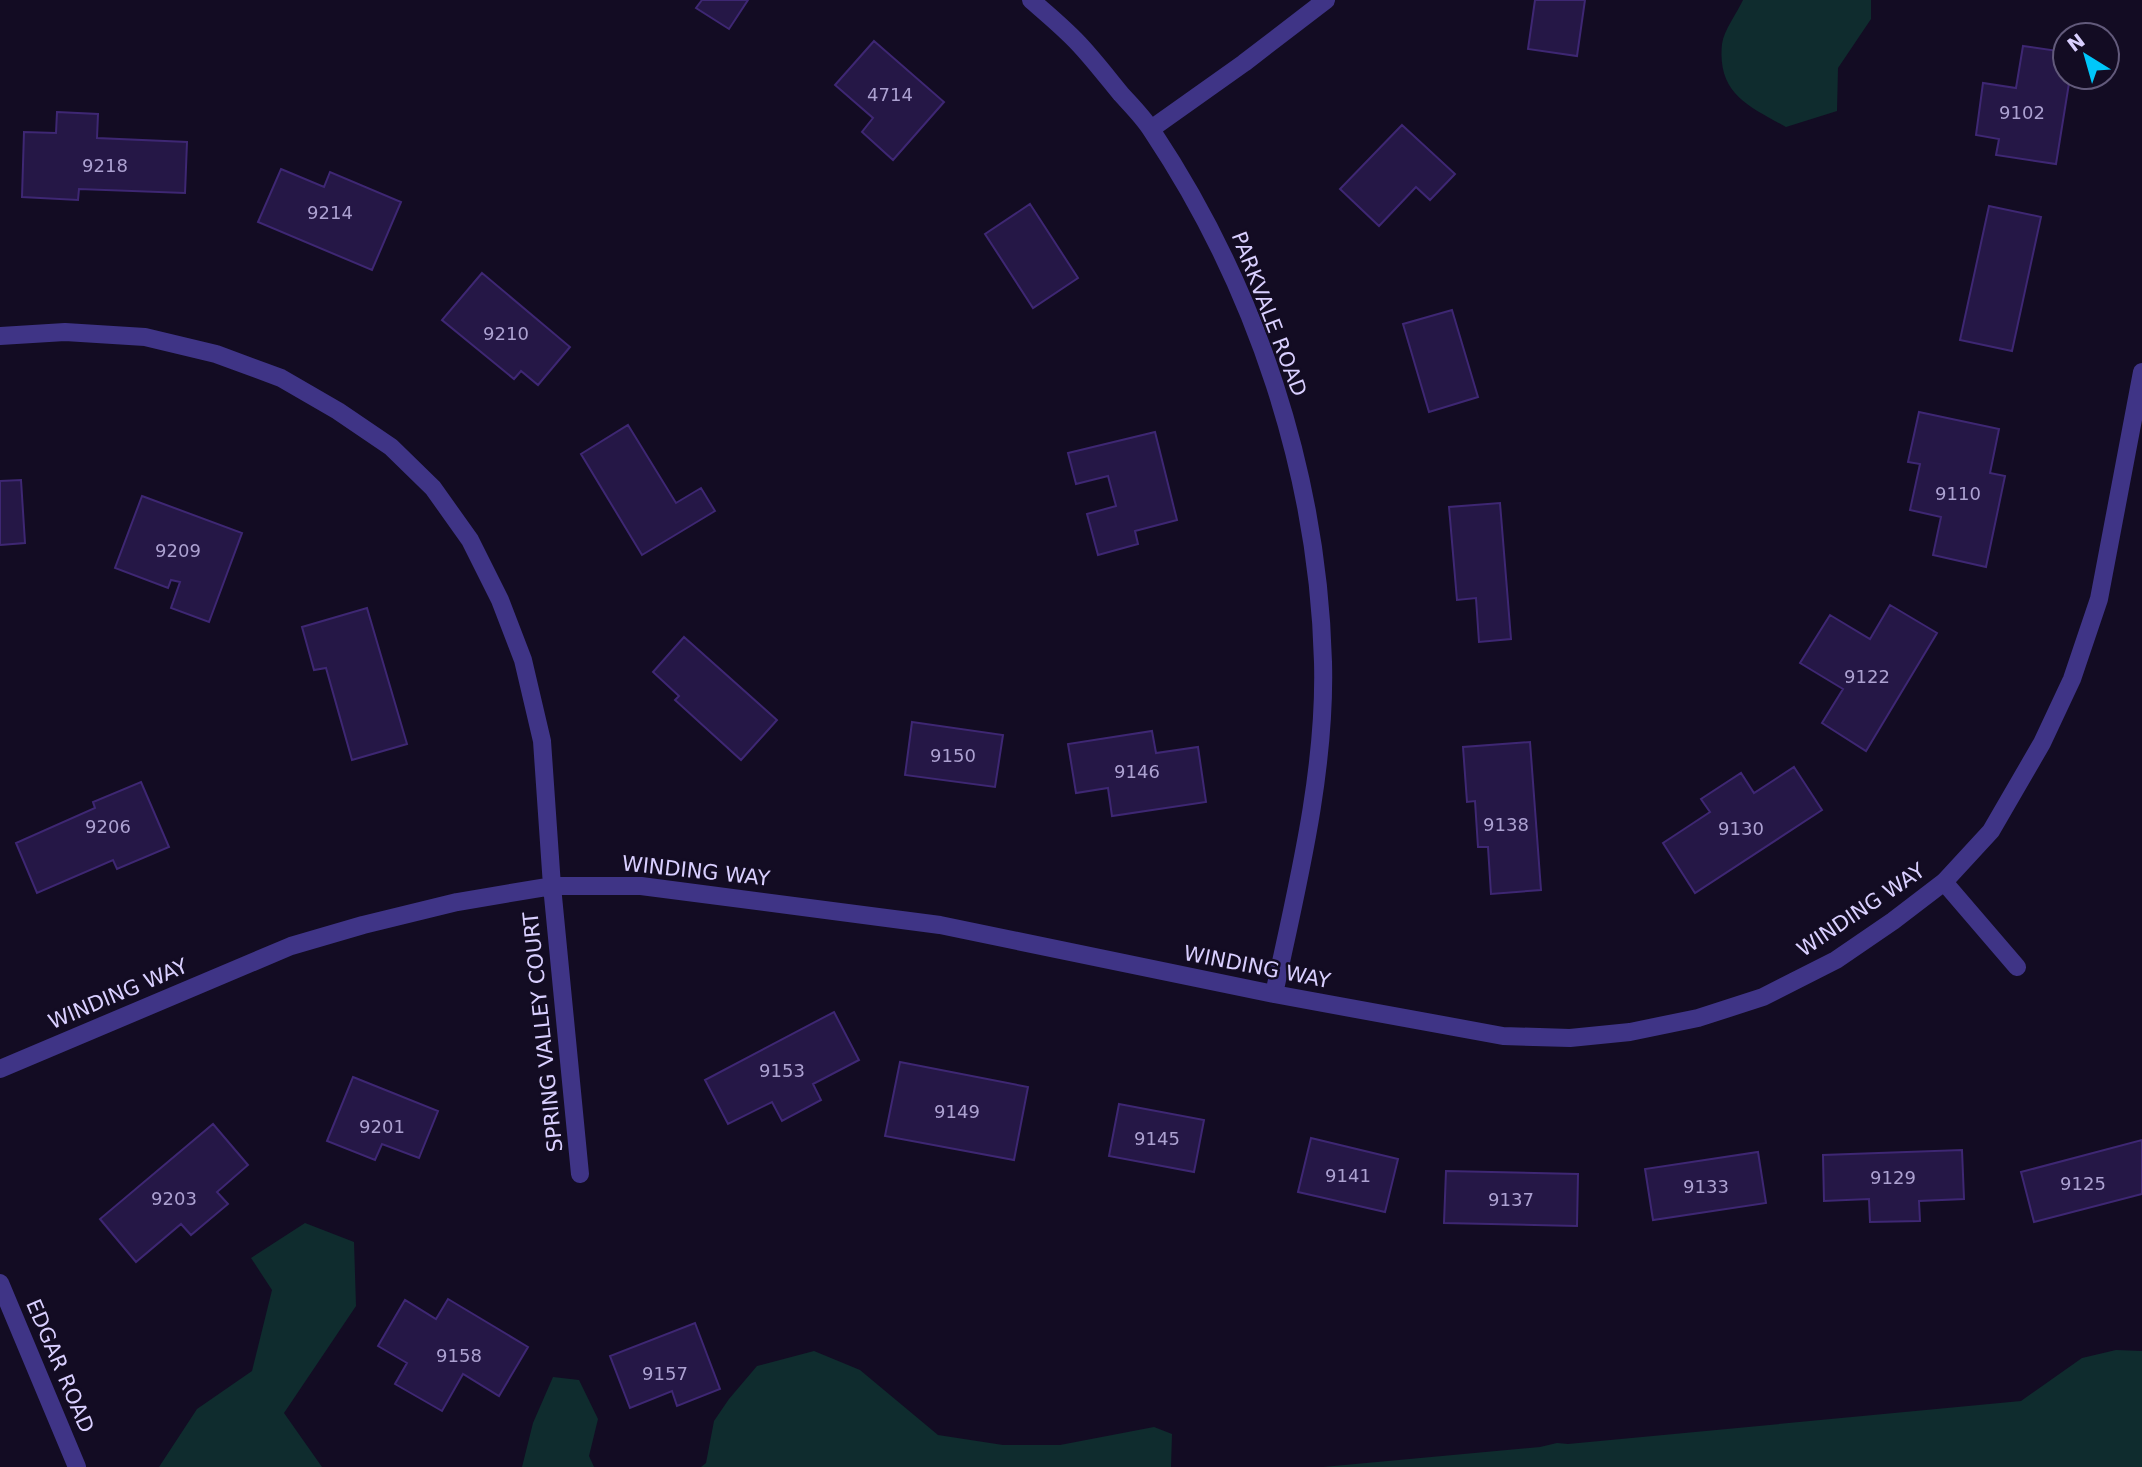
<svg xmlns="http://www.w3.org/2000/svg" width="2142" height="1467" viewBox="0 0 2142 1467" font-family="'DejaVu Sans',sans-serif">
<rect width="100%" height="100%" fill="#130c23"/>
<path fill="#0f2c2e" d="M1743,0H1871V19L1838,68L1837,111L1786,127C1749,106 1717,94 1722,44C1724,30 1737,13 1743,0Z
M305,1223L354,1242L356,1306L284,1413L322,1467H159L197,1409L252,1371L272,1290L251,1258Z
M2116,1350L2142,1351V1467H1323L1540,1447L1557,1443L1568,1444L2021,1401L2082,1358Z
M814,1351L860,1370L938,1435L1003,1445H1060L1154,1427L1172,1434L1171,1467H701L706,1463L714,1421L729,1399L757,1366Z
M553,1377L579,1380L598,1419L589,1456L594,1467H522L533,1423Z"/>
<path fill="#251746" stroke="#3e2773" stroke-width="2" d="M702,0H748L729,29L696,8Z
M1535,0H1585L1577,56L1528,49Z
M874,41L944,102L893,160L862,132L873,118L835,85Z
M2023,46L2065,52V77H2070L2056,164L1996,155L1999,139L1976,135L1983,83L2016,88Z
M57,112L98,114L97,138L187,142L185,193L79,189L78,200L22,197L24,132L56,133Z
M1402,125L1455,174L1430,200L1416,187L1379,226L1340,189Z
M281,169L324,187L330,172L401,202L372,270L258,222Z
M1030,204L1078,278L1033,308L985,234Z
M1989,206L2041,217L2012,351L1960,340Z
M482,273L570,347L538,385L521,371L514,379L442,320Z
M1452,310L1478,397L1429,412L1403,324Z
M1919,412L1999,429L1990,473L2005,476L1986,567L1933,555L1941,517L1910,510L1920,464L1908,462Z
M628,425L676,503L701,488L715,511L642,555L581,454Z
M1155,432L1177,520L1135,531L1138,544L1098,555L1087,514L1116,506L1108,476L1076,484L1068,453Z
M21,480L25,543L0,545V481Z
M142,496L242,533L209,622L171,608L180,582L171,580L168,588L115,568Z
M1500,503L1511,639L1479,642L1476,598L1457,600L1449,507Z
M1890,605L1937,633L1866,751L1822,723L1843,689L1800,663L1830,615L1870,639Z
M367,608L407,744L352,760L326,668L314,670L302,627Z
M684,637L777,720L741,760L675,700L679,696L653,672Z
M912,722L1003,735L995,787L905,775Z
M1152,731L1156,753L1198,747L1206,802L1112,816L1108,788L1076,793L1068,744Z
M1530,742L1541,890L1491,894L1488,847H1478L1475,801L1467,802L1463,747Z
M1794,767L1822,810L1695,893L1663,843L1710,812L1701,799L1741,773L1754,793Z
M141,782L169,847L117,869L113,860L37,893L16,843L95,808L93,802Z
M834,1012L859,1060L813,1084L821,1100L782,1121L772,1102L728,1124L705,1080Z
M900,1062L1028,1087L1014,1160L885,1136Z
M353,1077L438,1111L419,1158L382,1144L375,1160L327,1141Z
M1119,1104L1204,1120L1194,1172L1109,1156Z
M213,1124L248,1165L217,1192L228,1204L191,1235L181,1224L136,1262L100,1219Z
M1311,1138L1398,1159L1385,1212L1298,1192Z
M2142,1140V1194L2034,1222L2021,1172Z
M1962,1150L1964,1199L1919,1201L1920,1221L1870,1222L1869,1199L1824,1201L1823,1155Z
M1758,1152L1766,1203L1653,1220L1645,1169Z
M1446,1171L1578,1174L1577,1226L1444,1223Z
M448,1299L528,1347L499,1396L463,1374L442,1411L395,1384L407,1363L378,1346L405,1300L436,1319Z
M695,1323L720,1389L677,1406L672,1391L630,1408L610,1356Z"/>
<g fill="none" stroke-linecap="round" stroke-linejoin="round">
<path stroke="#3f3486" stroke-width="18" d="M1031,0C1047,14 1064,28 1079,44C1094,60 1107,77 1121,94C1132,106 1144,118 1152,131C1256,287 1318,474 1323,662C1326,772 1297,887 1274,994
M1151,129L1244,63L1326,0
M0,336L65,332L145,337L216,354L281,378L338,411L391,447L433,488L470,540L500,600L523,660L542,741L552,886L580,1174
M1944,882L2017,967
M0,1069L291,946L363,925L457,902L552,886H641L940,925L1274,994L1503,1036L1570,1038L1630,1032L1698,1018L1763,997L1836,960L1893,921L1944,882L1991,831L2042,743L2072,679L2099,599L2142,372
M0,1283L77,1467"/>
</g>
<g text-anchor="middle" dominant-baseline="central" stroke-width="5" stroke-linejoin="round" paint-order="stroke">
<g font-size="18" fill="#aca1d1">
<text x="890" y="94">4714</text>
<text x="2022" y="112">9102</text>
<text x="105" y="165">9218</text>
<text x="330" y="212">9214</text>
<text x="506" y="333">9210</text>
<text x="1958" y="493">9110</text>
<text x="178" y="550">9209</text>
<text x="1867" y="676">9122</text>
<text x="953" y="755">9150</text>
<text x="1137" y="771">9146</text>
<text x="1506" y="824">9138</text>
<text x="108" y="826">9206</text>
<text x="1741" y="828">9130</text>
<text x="782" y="1070">9153</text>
<text x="957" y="1111">9149</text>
<text x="382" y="1126">9201</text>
<text x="1157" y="1138">9145</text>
<text x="1348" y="1175">9141</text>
<text x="1893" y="1177">9129</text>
<text x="2083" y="1183">9125</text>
<text x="1706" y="1186">9133</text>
<text x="174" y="1198">9203</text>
<text x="1511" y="1199">9137</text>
<text x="459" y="1355">9158</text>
<text x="665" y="1373">9157</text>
</g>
<g font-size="21" fill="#d9cfff" stroke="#130c23">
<text transform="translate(1269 314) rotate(69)">PARKVALE ROAD</text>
<text transform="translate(696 871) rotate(6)">WINDING WAY</text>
<text transform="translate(1861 910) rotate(-34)">WINDING WAY</text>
<text transform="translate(1257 967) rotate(11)">WINDING WAY</text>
<text transform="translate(118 994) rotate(-23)">WINDING WAY</text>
<text transform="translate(543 1032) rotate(-96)">SPRING VALLEY COURT</text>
<text transform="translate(60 1366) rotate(67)">EDGAR ROAD</text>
</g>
</g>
<g transform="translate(2086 56) rotate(323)"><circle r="33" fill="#130c23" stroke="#625a7b" stroke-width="2"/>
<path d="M0-5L12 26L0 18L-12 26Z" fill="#00c7fa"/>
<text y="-10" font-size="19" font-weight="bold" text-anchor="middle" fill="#d9cfff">N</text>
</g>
</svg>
